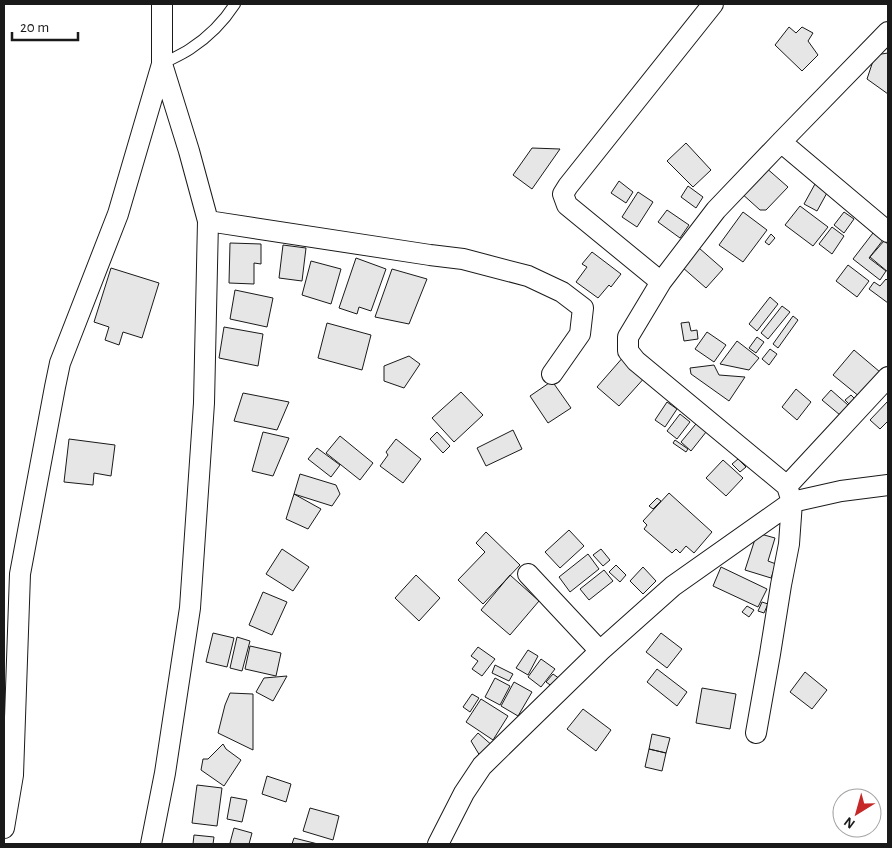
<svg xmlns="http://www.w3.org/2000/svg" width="892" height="848" viewBox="0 0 892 848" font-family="'Alegreya Sans',sans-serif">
<rect width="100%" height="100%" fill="#fff"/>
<path fill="#e6e6e6" stroke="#1a1a1a" d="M789,27L796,33L802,27L813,33L808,41L818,55L802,71L775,45Z
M888,53V94L867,79L875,55Z
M686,143L711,170L693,187L667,161Z
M532,148L560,149L532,189L513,175Z
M764,166L788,187L766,210H760L740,192Z
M619,181L633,192L626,203L611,193Z
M815,184L828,191L817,211L804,204Z
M688,186L703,197L696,208L681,197Z
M638,192L653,202L637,227L622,217Z
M800,206L828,227L813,246L785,225Z
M667,210L689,225L680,238L658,222Z
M743,212L767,230L743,262L719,245Z
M844,212L854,219L844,233L834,225Z
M832,227L844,236L832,254L819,244Z
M873,233L883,240L869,258L886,271L880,280L853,259Z
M771,234L775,238L769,245L765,242Z
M884,241L888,244V272L870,257Z
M230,243L261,244V264L254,263V284L229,283Z
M283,245L306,248L302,281L279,278Z
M699,248L723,269L706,288L682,267Z
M592,252L621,274L611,287L609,285L598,298L576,282L587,267L582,264Z
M356,258L386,269L371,311L359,307L357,314L339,308Z
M311,261L341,269L331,304L302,295Z
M848,265L869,281L857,297L836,281Z
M111,268L159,283L142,338L123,332L119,345L105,340L109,327L94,322Z
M392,269L427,279L409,324L375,317Z
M886,279L888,281V303L869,289L874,282L880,286Z
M235,290L273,298L267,327L230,319Z
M770,297L778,304L757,331L749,324Z
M782,306L790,312L768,339L761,333Z
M793,316L798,320L778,348L773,344Z
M689,322L691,331L697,330L698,339L684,341L681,323Z
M327,323L371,335L362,370L318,358Z
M224,327L263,334L258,366L219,358Z
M707,332L726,345L714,362L695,349Z
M757,337L764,342L756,353L749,348Z
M737,341L759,358L749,370L720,364Z
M770,349L777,354L769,365L762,359Z
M854,350L880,372L860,397L833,375Z
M625,355L647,375L619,406L597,387Z
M409,356L420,364L404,388L384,381V366Z
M714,365L719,375L745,377L729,401L691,374L690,368Z
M552,381L571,408L548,423L530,396Z
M796,389L811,402L797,420L782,407Z
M831,390L848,405L840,415L822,400Z
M461,392L483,415L454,442L432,418Z
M243,393L289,402L277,430L234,421Z
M851,395L857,401L851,406L845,400Z
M888,401V421L880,429L870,420Z
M667,402L677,409L665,427L655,420Z
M680,414L690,422L677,439L667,431Z
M700,419L710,427L691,451L681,442Z
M513,430L522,449L486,466L477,448Z
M263,432L289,438L273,476L252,471Z
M437,432L450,446L443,453L430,439Z
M340,436L373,463L360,480L326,453Z
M69,439L115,445L111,476L94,473L93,485L64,482Z
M396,439L421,459L403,483L380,466L388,455L386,452Z
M675,440L688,449L686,452L673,443Z
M317,448L340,465L331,477L308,459Z
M738,459L746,467L740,472L732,464Z
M723,460L743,478L726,496L706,478Z
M300,474L336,485L340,494L332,506L294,494Z
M669,493L712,532L694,553L686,546L680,553L676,549L672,553L644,529L647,525L643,521Z
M294,494L321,509L308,529L286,519Z
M657,498L661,501L653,509L649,506Z
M569,530L584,546L560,568L545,552Z
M486,532L520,565L483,604L458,580L485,552L476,543Z
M757,533L775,538L768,561L776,564L771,578L745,570Z
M282,549L309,567L293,591L266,574Z
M601,549L610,560L603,566L593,555Z
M588,554L599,569L570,592L559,577Z
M616,565L626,575L620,582L609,572Z
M643,567L656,581L643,594L630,581Z
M721,567L767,589L758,607L713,586Z
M604,570L613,581L589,600L580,589Z
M416,575L440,598L419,621L395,598Z
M510,575L539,601L510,635L481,610Z
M263,592L287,602L272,635L249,625Z
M762,602L768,604L764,613L758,611Z
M747,606L754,610L749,617L742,612Z
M213,633L234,638L227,667L206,662Z
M661,633L682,649L667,668L646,652Z
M237,637L250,641L242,671L230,668Z
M250,646L281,653L276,676L245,669Z
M478,647L495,659L482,676L472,669L478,661L471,656Z
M528,650L538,656L528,675L516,668Z
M541,659L555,669L541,687L528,677Z
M495,665L513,674L509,681L492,673Z
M657,669L687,692L677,706L647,682Z
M805,672L827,690L812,709L790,692Z
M553,674L560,679L553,687L546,682Z
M287,676L273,701L256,692L264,678Z
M495,678L510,686L500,705L485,697Z
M514,682L532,692L518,716L501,706Z
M702,688L736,694L730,729L696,723Z
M230,693L253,694V750L218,733L225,705Z
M472,694L479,698L470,712L463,707Z
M481,699L508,716L493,740L466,722Z
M583,709L611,730L596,751L567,729Z
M478,733L494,747L483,761L471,741Z
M652,734L670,738L666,753L649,749Z
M223,744L226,749L241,760L224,786L201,770L203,759H208Z
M649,749L666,753L662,771L645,767Z
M267,776L291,784L286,802L262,794Z
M197,785L222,788L217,826L192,823Z
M231,797L247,800L242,822L227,819Z
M310,808L339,816L333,840L303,831Z
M234,828L252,833L249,844H234L230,843Z
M194,835L214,837L213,844H193Z
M294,838L318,844H292Z"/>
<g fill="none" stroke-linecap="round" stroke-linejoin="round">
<defs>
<path id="service" d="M162,64C171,59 181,55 190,49C207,38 224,21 235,4"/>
<path id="minor" d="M781,142L888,232
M208,221L430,255L463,259L528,276L562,292L583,308L580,334L552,374
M661,282L567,205L563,194L568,186L713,4
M787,486L888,377
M528,574L600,651
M756,733L770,654L781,585L789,544L792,502L787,486L636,361L628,351V337L661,282L716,210L781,142L888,32
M4,828L13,775L20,574L55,387L60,363L118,214L162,64V4
M151,844L165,773L190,608L204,403L208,221L189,151L162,64
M438,844L464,793L482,766L600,651L673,586L792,502L841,491L888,485"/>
</defs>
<use href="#service" stroke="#1a1a1a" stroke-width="12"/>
<use href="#minor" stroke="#1a1a1a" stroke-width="22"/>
<use href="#service" stroke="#fff" stroke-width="10"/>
<use href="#minor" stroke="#fff" stroke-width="20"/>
</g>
<rect width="892" height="848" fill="none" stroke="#1a1a1a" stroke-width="10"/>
<g transform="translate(857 813) rotate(217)"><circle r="24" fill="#ffffff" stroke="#a3a3a3"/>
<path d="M0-4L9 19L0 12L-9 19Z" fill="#c62828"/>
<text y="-8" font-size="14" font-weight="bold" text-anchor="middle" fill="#1a1a1a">N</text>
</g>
<path d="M12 32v8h66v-8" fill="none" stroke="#1a1a1a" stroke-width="2.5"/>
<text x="20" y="32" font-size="15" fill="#1a1a1a" stroke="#ffffff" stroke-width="4" paint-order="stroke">20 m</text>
</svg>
